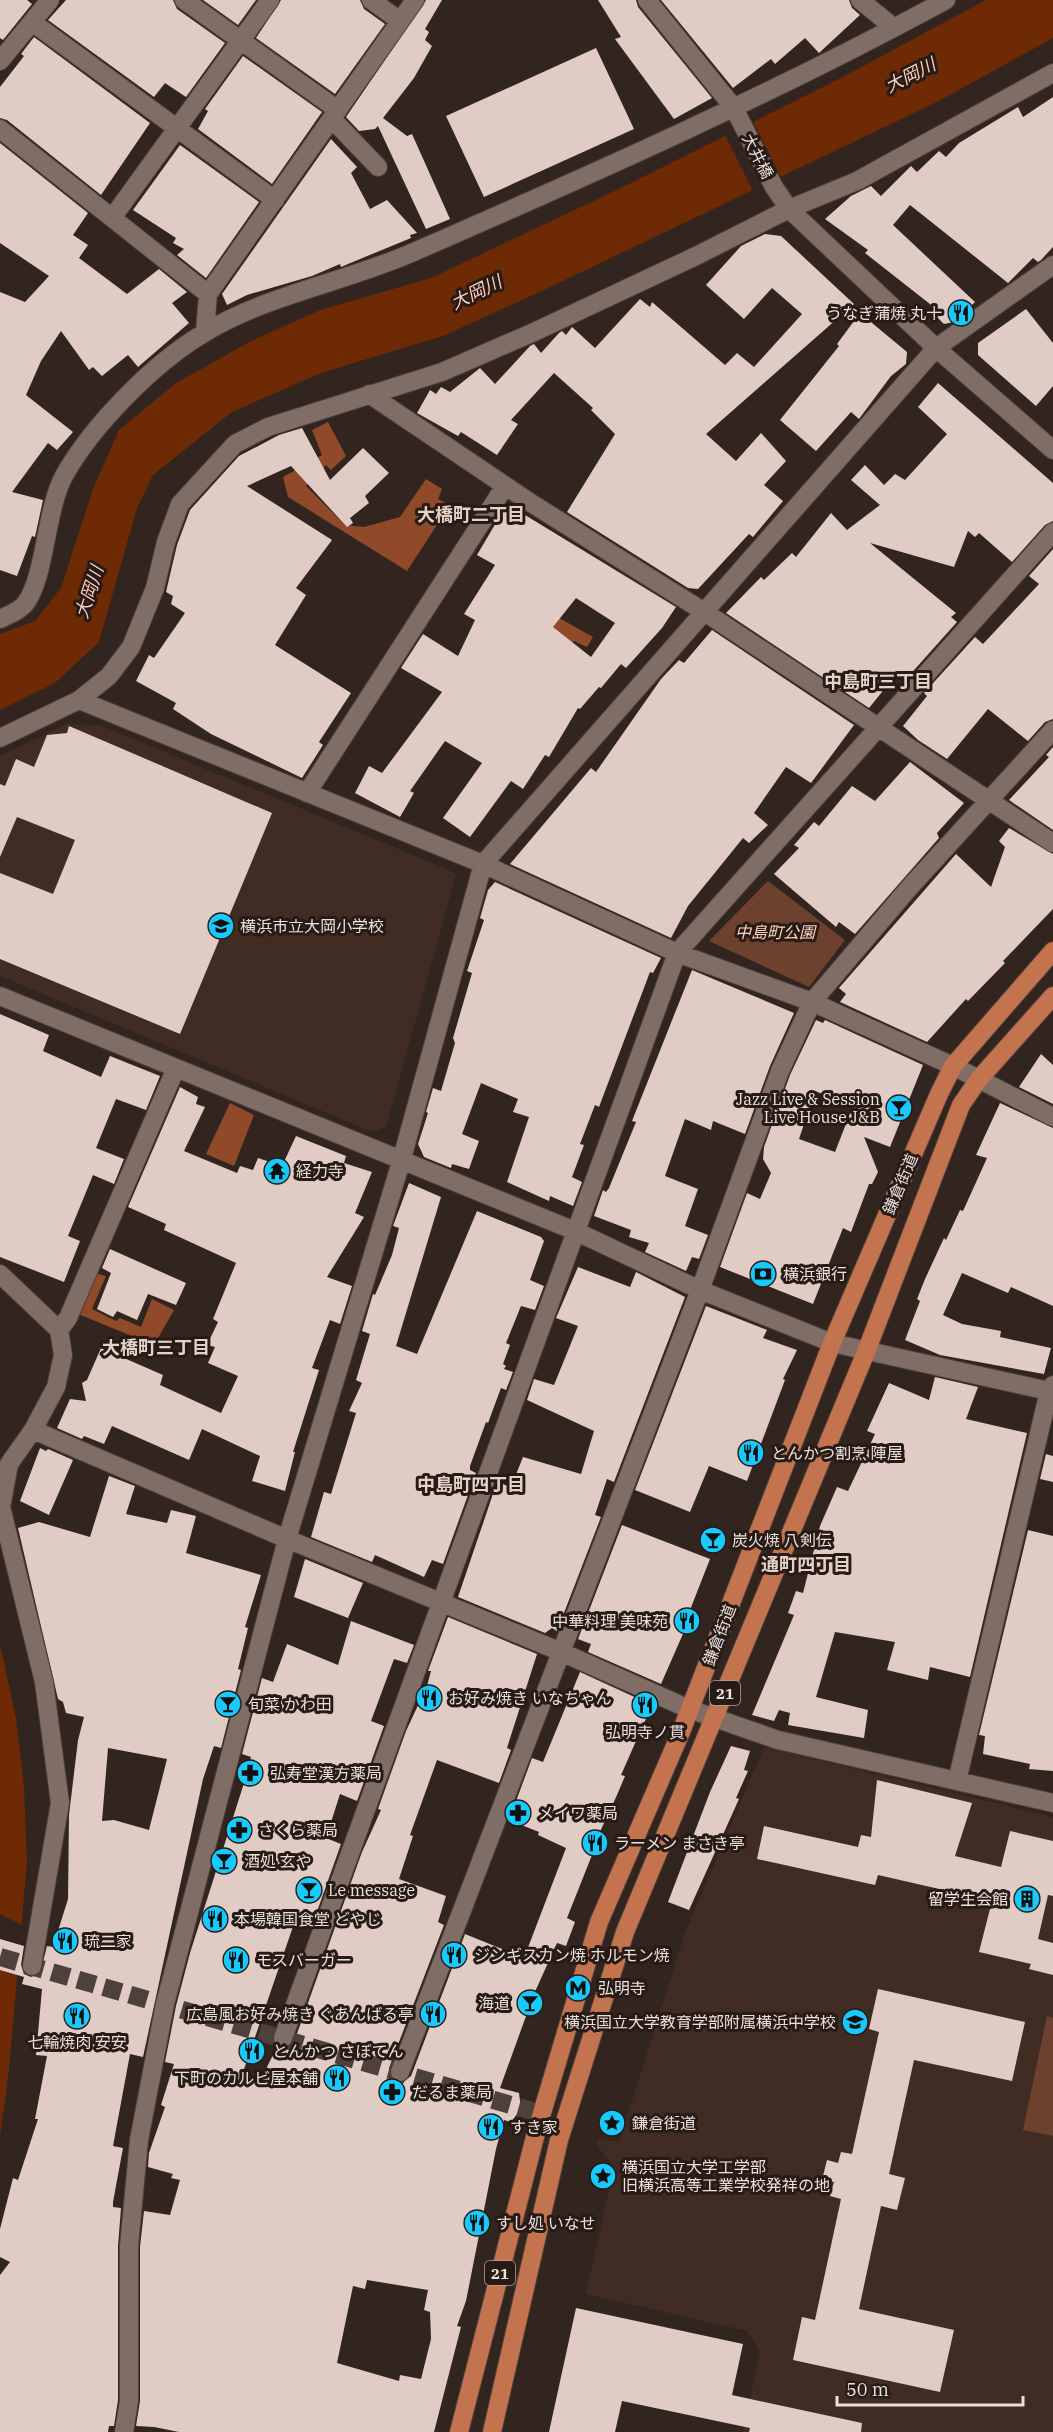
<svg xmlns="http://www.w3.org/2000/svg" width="1053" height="2432" viewBox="0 0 1053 2432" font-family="'IBM Plex Serif','Noto Sans JP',serif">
<rect width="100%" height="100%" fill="#32241e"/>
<path fill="#402c23" d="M66,724L100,725L449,870L456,875L386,1127L372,1132L0,976V756Z
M764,1747L1053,1817V2432H743L760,2352L747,2331L586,2294L614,2168L597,2145L598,2138L619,2142L685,1933Z"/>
<path fill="#6c412e" d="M768,881L845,940L809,987L709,941Z
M1047,2016L1053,2018V2136L1023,2130Z"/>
<path fill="#914a29" d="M328,422L346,456L331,470L326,465L306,486L345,525L364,527L400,517L426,479L442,489L438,499L450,505L407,571L288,497L283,477L322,455L312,430Z
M552,614L593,637L587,647L574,641L555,664L544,619Z
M230,1103L254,1115L234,1166L206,1154Z
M94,1273L106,1276L92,1309L116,1321L120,1318L141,1327L152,1299L174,1310L154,1345L78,1314Z"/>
<path fill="#6e2a04" d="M986,0H1053V38L939,101L544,290L443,336L321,373L232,412L153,475L137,508L99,642L55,683L0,710V634L35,621L61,588L93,489L119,430L176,383L251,341L320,310L431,278L625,186L837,80Z
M0,1645L16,1718L24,1787L27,1861L9,2070L0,2137Z"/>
<path fill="#32241e" d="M752,119L782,179L754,193L724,133Z
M0,1914L25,1927L21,1976L0,1970Z"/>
<path fill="#e0ccc4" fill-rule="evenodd" d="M0,0H27L32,4L3,40L0,38Z
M66,0H173L177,9L225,43L186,97L165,83L154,97L48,20Z
M203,0H256L238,25Z
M281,0H360L364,9L385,24L335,94L256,38Z
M426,0H442L425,29L429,32L425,40L432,46L414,78L383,118L407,136L412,134L450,219L426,229L378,126L375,129L359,131L346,117Z
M598,0H636L638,7L712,98L674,119L615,39L621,37Z
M661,0H849L852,8L860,15L819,53L805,38L775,64L771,59L733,88Z
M34,37L150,123L101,195L7,120L0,118V87L24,56L21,54Z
M596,48L634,129L484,197L446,116Z
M243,56L322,112L272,184L198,129L208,111L205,109Z
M1053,97V247L1041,260L1038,262L1033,258L1008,283L910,205L893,225L975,302L954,322L944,324L932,312L935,308L865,253L868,250L825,219L851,196L871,186L881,196L911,166L917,172L939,151L946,157L959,143L1018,107L1023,117Z
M331,139L357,167L351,173L370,209L387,200L417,233L410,235L411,238L348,264L341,267L340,264L312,276L247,295L227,305L222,294Z
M0,143L88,213L73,235L88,245L79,258L127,294L159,269L187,292L172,303L189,323L138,367L128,355L102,376L93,367L89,370L61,331L41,361L26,395L73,432L57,450L48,443L12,492L43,500L35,537L32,536L17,576L0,570V292L25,302L49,276L0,243Z
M180,145L259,202L206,278L177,255L184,249L173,243L176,238L133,210Z
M765,234L781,236L854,304L706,434L736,461L761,433L786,461L764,485L783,501L753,537L749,534L698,589L688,588L567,512L615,434L591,410L593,408L554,373L511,420L518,424L497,455L461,432L458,436L417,413L430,390L436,394L441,387L450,392L480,368L495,384L530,346L534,344L541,353L559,333L562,331L566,335L572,327L595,348L640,299L650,307L652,302L725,365L737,353L754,367L802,314L772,288L744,319L706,285L741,246Z
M1026,309L1053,343V386L1036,406L978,355V343Z
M860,313L907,352L906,364L891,376L859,419L851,412L816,451L780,420L839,346L837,344Z
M938,383L1053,483V521L1045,525L1012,562L979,533L975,537L968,531L954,567L870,543L956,613L951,617L957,622L907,678L899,671L869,708L726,613L761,577L764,580L792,553L796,557L831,513L847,530L880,505L851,480L865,465L884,485L895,474L905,480L947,434L918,407Z
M302,428L330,480L363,448L389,473L365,496L369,503L350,518L353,523L347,527L291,466L247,486L332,540L296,588L306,595L275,645L351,693L319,742L323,745L302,778L211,734L173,709L176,703L136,681L149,655L154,658L185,613L171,604L173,596L166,592L177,545L190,510L239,456L279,435Z
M507,504L676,607L662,628L626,668L621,664L601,688L599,687L580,709L578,708L549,757L545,755L523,789L511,781L470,837L443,818L482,763L445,741L410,791L414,793L400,817L355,793L369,766L382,773L442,692L401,668L423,634L458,656L475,620L464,614L495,565L477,555ZM576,598L615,623L591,657L553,627Z
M1053,549V719L1045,722L1028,741L988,709L947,759L918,740L903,726L927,696L924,693L975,637L983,644L1039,584L1029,576Z
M712,630L854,725L811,783L786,767L754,813L768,825L749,843L743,838L688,906L671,938L510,864L591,768L596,772L661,679L679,660L684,663Z
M69,726L272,813L180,1034L0,959V873L53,894L75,840L17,817L0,857V784L5,786L16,759L34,767L47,735L67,733Z
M1053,747V830L1009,800L1049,757L1046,755Z
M910,762L964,803L937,833L939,838L855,934L839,922L836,927L774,874L799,848L794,845L814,822L819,826L852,786L875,801Z
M1009,828L1053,854V909L1003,961L1005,963L968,1001L966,999L927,1042L840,1002L846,994L839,988L956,854L991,887L1005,847L999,841Z
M495,882L661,958L653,973L650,972L599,1107L595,1105L580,1144L584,1145L572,1177L582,1182L573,1206L550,1196L549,1201L507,1182L529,1117L513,1112L518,1099L481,1083L462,1134L479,1141L469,1169L452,1164L451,1168L424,1157L418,1144L428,1113L426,1112L433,1088L441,1091L455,1043L453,1038L472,973L467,971L484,920L480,918L488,890Z
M692,970L794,1013L770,1066L745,1134L713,1121L711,1130L685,1119L665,1176L698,1189L685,1226L708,1235L699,1259L692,1257L686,1271L645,1252L649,1243L629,1237L631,1230L594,1216L603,1190L606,1192L609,1188L636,1122L632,1121Z
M0,1014L49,1035L43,1051L101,1077L110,1056L160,1076L146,1110L116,1099L96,1148L124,1159L114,1184L93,1175L68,1236L80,1241L64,1282L0,1257Z
M816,1020L823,1023L825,1020L923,1065L890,1147L864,1137L878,1172L872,1184H869L851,1232L843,1228L813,1304L720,1267L747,1193L760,1199L771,1173L763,1159L764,1147L790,1075ZM815,1091L853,1106L835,1152L799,1139Z
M1041,1054L1053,1065V1104L1019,1087Z
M180,1087L198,1097L196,1104L205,1107L184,1151L237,1173L240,1166L253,1170L258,1158L282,1166L296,1136L346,1156L344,1163L372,1172L355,1213L364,1217L327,1277L352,1286L340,1324L330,1320L312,1368L319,1370L293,1452H295L285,1491L252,1481L260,1456L202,1429L189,1460L112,1426L104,1444L84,1436L82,1439L57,1428L70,1399L86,1401L82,1383L87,1380L101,1348L163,1375L160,1385L221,1413L238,1376L208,1363L215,1347L207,1345L218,1322L213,1319L236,1263L164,1230L166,1224L128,1207Z
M1000,1103L1053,1128V1306L1011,1287L1008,1293L962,1273L943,1315L962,1324L1001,1331L1000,1337L1051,1348L1044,1374L940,1355L905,1340L920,1301L917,1299L925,1279L944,1238L946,1240L960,1210L963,1211L987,1158L976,1155Z
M409,1183L441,1197L396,1346L417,1354L477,1211L541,1237L544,1241L530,1280L544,1286L535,1310L521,1306L506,1343L510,1345L503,1364L506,1366L504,1369L513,1372L506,1390L501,1388L488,1423L486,1422L470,1466V1470L476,1473L443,1564L432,1560L424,1577L375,1555L372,1562L311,1537L324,1492L331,1494L356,1413L349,1411L362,1383L356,1380L370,1334L362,1331L373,1294L375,1295L392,1255L399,1228L393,1226Z
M110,1249L186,1283L176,1305L148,1294L137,1320L117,1311L113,1317L97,1309L111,1273L102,1268Z
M578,1267L630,1287L636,1272L685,1297L614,1482L607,1479L595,1515L601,1517L557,1631L552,1628L545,1633L458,1597L497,1482L511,1487L523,1457L581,1474L594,1431L527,1400L534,1379L554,1385L578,1326L556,1318Z
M706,1306L767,1330L763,1338L797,1350L783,1379L785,1380L747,1481L709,1466L690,1512L635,1490Z
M935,1377L978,1387L966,1419L1027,1433L970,1677L930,1667L928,1680L887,1670L895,1642L835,1632L816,1697L868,1710L864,1738L788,1725L790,1713L779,1710L774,1721L752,1715L794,1615L788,1613L796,1591L803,1593L820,1526L837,1487L848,1491L875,1434L867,1431L889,1383L929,1400Z
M40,1448L46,1451L48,1449L73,1460L49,1515L20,1501Z
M1046,1454L1053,1456V1482L1040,1479Z
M109,1476L135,1486L126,1514L167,1523L171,1510L196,1516L186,1553L261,1575L245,1627L248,1628L238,1669L241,1670L221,1748L214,1746L203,1779L143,2057L130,2054L113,2146L123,2148L113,2202V2207L121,2208L118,2246V2400L114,2426H109L108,2432H0V2275L10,2262L0,2257V2229L13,2178L18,2180L38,2119H35L47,2056L36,2055L42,1989L22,1984L24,1977L0,1970V1939L24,1946L21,1965L24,1974L31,1977L40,1974L47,1946L53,1947L68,1899L69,1815L78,1740L84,1717L66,1713L63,1702L58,1699L18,1528L39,1522L90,1537ZM108,1748L167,1759L149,1830L114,1820L102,1821Z
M622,1525L710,1559L690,1610L693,1611L661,1684L588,1652L591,1644L578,1639Z
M1028,1530L1053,1536V1771L1029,1769L1030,1764L983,1754L985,1736L979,1735Z
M305,1559L363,1583L348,1618L294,1597Z
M448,1617L537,1654L507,1748L511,1750L499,1783L437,1760L410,1835L413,1836L399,1879L446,1896L438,1922L444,1925L389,2068V2074L395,2082L402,2083L411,2076L465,1934L524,1958L566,1848L538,1835L539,1832L509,1820L532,1758L543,1762L580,1672L652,1705L621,1775L625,1776L617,1795L592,1849L594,1850L567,1918L575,1922L566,1946L557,1943L534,1994L500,2088L519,2093L521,2109L511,2122L504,2120L496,2149L466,2301L457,2326L461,2327L434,2432H179L154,2427L136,2426L140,2401V2247L144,2211L170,2215L180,2180L171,2178L173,2174L148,2167L149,2153L165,2107L161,2105L174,2064L165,2062L176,2006L190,1953L244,1783L251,1757L242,1754L262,1678L273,1682L287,1644L338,1665L351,1621L414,1645L407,1663L394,1659L371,1721L384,1726L357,1801L340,1794L326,1838L341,1844L314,1920L297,1915L242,2075L259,2083L277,2047L286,2049L294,2042L362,1852L381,1810L378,1809L406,1731L427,1686L431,1671H428ZM367,2280L428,2290L424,2310L430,2312L431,2339L421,2379L400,2375L399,2381L337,2363L353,2286L365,2289Z
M731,1746L750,1751L744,1770L748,1771L736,1798L739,1799L689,1910L668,1902L710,1792Z
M877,1780L972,1803L955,1856L1001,1867L1010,1831L1053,1841V1896L1048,1895L1038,1939L1053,1943V1975L1029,1969L1031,1964L979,1952L992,1901L878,1875L875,1885L757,1859L764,1826L858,1847L861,1835L871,1837Z
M878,1989L1025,2022L1012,2081L914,2060L889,2174L905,2178L897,2210L881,2206L859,2309L954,2330L940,2392L793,2360L802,2317L815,2320L841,2199L830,2196L834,2182L822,2180L827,2160L838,2163L841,2152L852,2154L879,2032L869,2029Z
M576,2308L743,2344L732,2395L862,2423L861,2432H749L750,2428L622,2401L615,2432H549Z"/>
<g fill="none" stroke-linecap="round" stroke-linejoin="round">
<path stroke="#4e403a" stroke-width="18" stroke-dasharray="18 9" stroke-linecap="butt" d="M0,1957L542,2114"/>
<defs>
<path id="minor" d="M184,0L338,110
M371,0L400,21
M647,0L734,108L774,187L789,209L936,348L1053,450
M860,0L893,27
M32,22L275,200
M0,61L50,0
M332,119L378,167
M0,129L208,294
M112,218L270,0
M205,332L208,294L415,0
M369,394L531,503L706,613L1053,843
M0,619C9,615 19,611 25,604C46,577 45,509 65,474C93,425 153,364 201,335C264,295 347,282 416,251C595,173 775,93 946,0
M79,700L483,864L677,953L812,1002L953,1066L1053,1117
M0,738L79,700L109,676L131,647L155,588L166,542L180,504L235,444L268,427L442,372L534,332L696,256L789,209L857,181L1053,73
M307,793L505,486
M0,996L575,1231L700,1290L832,1343L1053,1392
M0,1274L59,1330L63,1355L56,1387L33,1430L9,1464L1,1507L44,1682L60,1803L32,1966
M59,1330L68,1318L176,1068
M33,1430L287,1539L559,1651L689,1709L778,1740L1053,1803
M957,1781L1049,1391L1053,1385
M283,2038L677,953L1053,532
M400,2072L700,1290L780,1071L812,1002L909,888L1053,730
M124,2432L129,2401V2246L139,2140L165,2004L287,1539L401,1162L483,864L936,348L1053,265"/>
<path id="major" d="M459,2432L536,2133L599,1922L681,1732L832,1343L939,1094L953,1066L1053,951
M492,2432L559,2140L625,1932L866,1352L961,1105L979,1079L1053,996"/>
</defs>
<use href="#minor" stroke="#4c403b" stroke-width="20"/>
<use href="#major" stroke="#4c403b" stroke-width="20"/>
<use href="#minor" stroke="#7f6d66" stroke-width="18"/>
<use href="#major" stroke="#c3744f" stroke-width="18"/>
</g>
<defs>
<symbol id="restaurant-disc" viewBox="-11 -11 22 22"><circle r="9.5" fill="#17cafb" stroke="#281a15"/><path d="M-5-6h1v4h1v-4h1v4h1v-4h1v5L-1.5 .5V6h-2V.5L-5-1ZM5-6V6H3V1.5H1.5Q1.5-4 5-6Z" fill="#111"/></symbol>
<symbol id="school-disc" viewBox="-11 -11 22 22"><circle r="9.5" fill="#17cafb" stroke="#281a15"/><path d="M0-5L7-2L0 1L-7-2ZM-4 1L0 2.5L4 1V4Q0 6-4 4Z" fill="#111"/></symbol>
<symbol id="bar-disc" viewBox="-11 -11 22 22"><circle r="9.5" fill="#17cafb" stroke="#281a15"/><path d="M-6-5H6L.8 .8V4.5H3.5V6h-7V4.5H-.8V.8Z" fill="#111"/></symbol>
<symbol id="temple-disc" viewBox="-11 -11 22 22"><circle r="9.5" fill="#17cafb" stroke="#281a15"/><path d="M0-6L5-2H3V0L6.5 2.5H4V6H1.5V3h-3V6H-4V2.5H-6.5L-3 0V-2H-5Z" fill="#111"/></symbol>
<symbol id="bank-disc" viewBox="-11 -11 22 22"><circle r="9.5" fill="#17cafb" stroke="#281a15"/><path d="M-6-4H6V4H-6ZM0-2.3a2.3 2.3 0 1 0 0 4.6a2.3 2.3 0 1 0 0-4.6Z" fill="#111"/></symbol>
<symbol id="pharmacy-disc" viewBox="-11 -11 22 22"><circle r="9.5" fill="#17cafb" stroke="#281a15"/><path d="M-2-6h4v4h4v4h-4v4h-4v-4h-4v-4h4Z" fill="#111"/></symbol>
<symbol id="building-disc" viewBox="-11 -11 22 22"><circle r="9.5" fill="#17cafb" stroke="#281a15"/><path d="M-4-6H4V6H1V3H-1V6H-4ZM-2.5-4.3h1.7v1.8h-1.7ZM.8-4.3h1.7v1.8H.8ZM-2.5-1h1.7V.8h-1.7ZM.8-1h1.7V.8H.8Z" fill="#111"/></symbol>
<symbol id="metro-disc" viewBox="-11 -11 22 22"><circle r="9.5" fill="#17cafb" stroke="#281a15"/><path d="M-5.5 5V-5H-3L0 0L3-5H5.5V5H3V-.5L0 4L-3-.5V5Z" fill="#111"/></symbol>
<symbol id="sight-disc" viewBox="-11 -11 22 22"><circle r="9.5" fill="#17cafb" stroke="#281a15"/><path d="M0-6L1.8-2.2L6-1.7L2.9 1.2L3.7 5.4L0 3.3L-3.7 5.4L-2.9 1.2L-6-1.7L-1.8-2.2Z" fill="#111"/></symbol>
</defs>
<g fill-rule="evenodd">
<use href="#restaurant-disc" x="946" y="298" width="30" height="30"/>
<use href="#school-disc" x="206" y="911" width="30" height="30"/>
<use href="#bar-disc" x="884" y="1093" width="30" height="30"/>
<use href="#temple-disc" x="262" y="1156" width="30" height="30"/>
<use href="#bank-disc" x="748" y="1259" width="30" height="30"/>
<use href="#restaurant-disc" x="736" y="1438" width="30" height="30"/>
<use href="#bar-disc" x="698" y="1525" width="30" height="30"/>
<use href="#restaurant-disc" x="672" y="1606" width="30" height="30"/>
<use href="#restaurant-disc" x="414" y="1683" width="30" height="30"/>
<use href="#bar-disc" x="213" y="1689" width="30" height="30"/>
<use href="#restaurant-disc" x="630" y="1690" width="30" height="30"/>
<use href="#pharmacy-disc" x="235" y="1758" width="30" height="30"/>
<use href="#pharmacy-disc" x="503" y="1798" width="30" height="30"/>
<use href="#pharmacy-disc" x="224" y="1815" width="30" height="30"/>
<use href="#restaurant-disc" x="580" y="1828" width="30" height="30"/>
<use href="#bar-disc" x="209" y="1846" width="30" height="30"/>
<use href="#bar-disc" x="294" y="1875" width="30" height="30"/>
<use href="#building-disc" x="1012" y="1884" width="30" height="30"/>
<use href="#restaurant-disc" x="200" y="1904" width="30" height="30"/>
<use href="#restaurant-disc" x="50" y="1926" width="30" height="30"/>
<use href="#restaurant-disc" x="439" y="1940" width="30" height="30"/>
<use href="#restaurant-disc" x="221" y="1945" width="30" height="30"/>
<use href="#metro-disc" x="563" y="1973" width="30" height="30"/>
<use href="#bar-disc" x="515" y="1988" width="30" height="30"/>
<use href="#restaurant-disc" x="418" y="1999" width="30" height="30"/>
<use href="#restaurant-disc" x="62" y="2001" width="30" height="30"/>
<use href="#school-disc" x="840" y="2007" width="30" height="30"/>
<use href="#restaurant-disc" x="237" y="2036" width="30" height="30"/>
<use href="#restaurant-disc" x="322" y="2063" width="30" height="30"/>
<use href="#pharmacy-disc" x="377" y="2077" width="30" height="30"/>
<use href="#sight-disc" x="597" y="2108" width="30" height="30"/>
<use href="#restaurant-disc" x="476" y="2112" width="30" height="30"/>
<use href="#sight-disc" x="588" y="2161" width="30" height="30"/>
<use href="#restaurant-disc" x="462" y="2208" width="30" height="30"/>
</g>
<g text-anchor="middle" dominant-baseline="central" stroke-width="6" stroke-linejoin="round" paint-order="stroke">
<g fill="#281a15" stroke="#b0a5a0" stroke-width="1.5">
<rect x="710" y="1681" width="30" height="24" rx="4.5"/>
<rect x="485" y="2261" width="30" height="24" rx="4.5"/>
</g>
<g font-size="15" font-weight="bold" fill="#eae0dc">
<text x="725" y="1693">21</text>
<text x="500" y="2273">21</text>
</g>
<g font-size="16" fill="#eae0dc" stroke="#281a15">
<text transform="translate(758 156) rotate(63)">大井橋</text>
<text transform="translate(900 1184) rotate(-67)">鎌倉街道</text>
<text transform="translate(719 1635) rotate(-69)">鎌倉街道</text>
</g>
<g font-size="16" fill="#eae0dc" stroke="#281a15" text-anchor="start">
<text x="942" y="313" text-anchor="end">うなぎ蒲焼 丸十</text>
<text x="240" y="926">横浜市立大岡小学校</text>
<text x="880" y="1099" text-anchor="end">Jazz Live &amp; Session<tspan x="880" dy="18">Live House J&amp;B</tspan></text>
<text x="296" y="1171">経力寺</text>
<text x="783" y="1274">横浜銀行</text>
<text x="771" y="1453">とんかつ割烹 陣屋</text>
<text x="732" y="1540">炭火焼 八剣伝</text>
<text x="668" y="1621" text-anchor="end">中華料理 美味苑</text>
<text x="448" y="1698">お好み焼き いなちゃん</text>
<text x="248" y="1704">旬菜 かわ田</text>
<text x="645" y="1732" text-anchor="middle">弘明寺ノ貫</text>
<text x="270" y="1773">弘寿堂漢方薬局</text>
<text x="538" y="1813">メイワ薬局</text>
<text x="258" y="1830">さくら薬局</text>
<text x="614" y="1843">ラーメン まさき亭</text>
<text x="244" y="1861">酒処 玄や</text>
<text x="328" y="1890">Le message</text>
<text x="1008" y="1899" text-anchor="end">留学生会館</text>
<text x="234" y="1919">本場韓国食堂 どやじ</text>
<text x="84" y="1941">琉二家</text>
<text x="474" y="1955">ジンギスカン焼 ホルモン焼</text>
<text x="256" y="1960">モスバーガー</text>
<text x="598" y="1988">弘明寺</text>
<text x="510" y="2003" text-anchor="end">海道</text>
<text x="414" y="2014" text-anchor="end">広島風お好み焼き ぐあんばる亭</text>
<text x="836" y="2022" text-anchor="end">横浜国立大学教育学部附属横浜中学校</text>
<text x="77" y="2042" text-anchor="middle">七輪焼肉 安安</text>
<text x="272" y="2051">とんかつ さぼてん</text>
<text x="318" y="2078" text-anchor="end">下町のカルビ屋本舗</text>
<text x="412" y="2092">だるま薬局</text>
<text x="632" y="2123">鎌倉街道</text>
<text x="510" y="2127">すき家</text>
<text x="622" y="2167">横浜国立大学工学部<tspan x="622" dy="18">旧横浜高等工業学校発祥の地</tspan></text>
<text x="496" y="2223">すし処 いなせ</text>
</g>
<g font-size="16" font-style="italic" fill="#fdd2c0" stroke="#281a15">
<text x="775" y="932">中島町公園</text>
</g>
<g font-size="18" font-style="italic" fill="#f9cebc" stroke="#281a15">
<text transform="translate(910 75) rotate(-27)">大岡川</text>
<text transform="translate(476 292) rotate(-26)">大岡川</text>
<text transform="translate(89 592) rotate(-72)">大岡川</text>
</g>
<g font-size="18" font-weight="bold" fill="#e4d1c8" stroke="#281a15">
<text x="471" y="514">大橋町二丁目</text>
<text x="878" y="681">中島町三丁目</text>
<text x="156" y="1347">大橋町三丁目</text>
<text x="471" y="1484">中島町四丁目</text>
<text x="806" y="1564">通町四丁目</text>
</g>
</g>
<path d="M837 2396v9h186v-9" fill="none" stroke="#eae0dc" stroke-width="3"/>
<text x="846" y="2396" font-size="18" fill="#eae0dc" stroke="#281a15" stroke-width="4.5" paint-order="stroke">50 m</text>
</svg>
